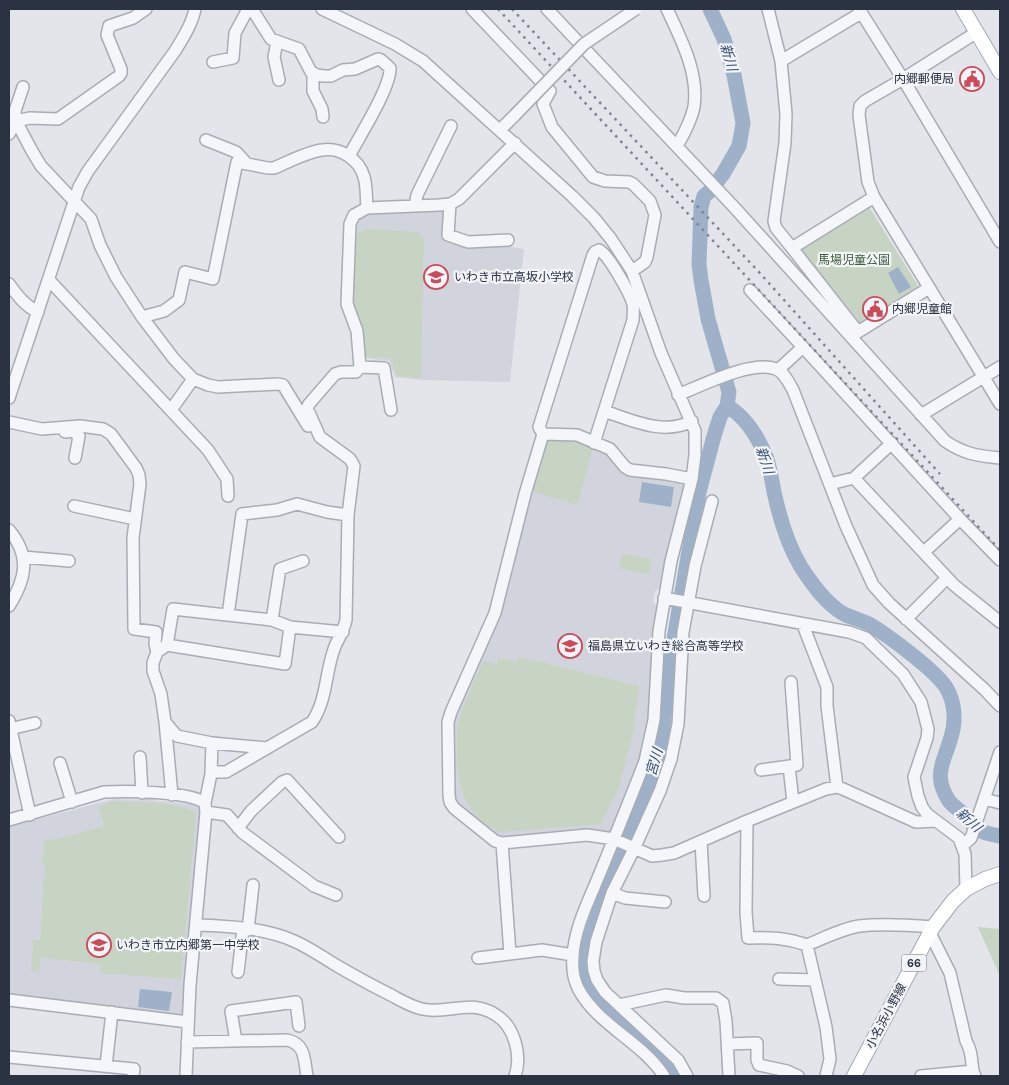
<svg xmlns="http://www.w3.org/2000/svg" width="1009" height="1085" viewBox="0 0 1009 1085" font-family="'DM Sans','Noto Sans JP',sans-serif">
<rect width="100%" height="100%" fill="#e3e5ea"/>
<path fill="#d1d4dc" d="M442,211L446,216L444,235L524,249L510,382L423,380L395,377L389,361L364,358L351,304L354,222L361,215Z
M549,435L571,438L609,453L616,463L688,482L663,586L655,591L653,601L658,608L653,691L647,738L632,786L609,833L496,838L453,800V717L500,617L529,495L543,446Z
M113,799L149,800L196,805L201,812L182,1018L9,996V827Z"/>
<path fill="#c7d4c4" d="M866,202L922,292L858,332L792,248Z
M369,229L417,232L424,238L421,378L397,376L390,358L366,357L363,333L353,304L357,233Z
M548,441H570L593,448L577,505L533,491Z
M622,554L651,559L649,574L619,568Z
M519,657L639,686L633,733L618,790L601,824L501,832C466,819 456,785 457,750C457,742 456,734 457,727C462,706 475,682 483,661L497,664L499,658L517,661Z
M113,801C132,802 183,801 196,814L181,979L100,973L101,964L41,958L39,973L31,972L33,940H40L45,865L42,863L45,840L58,839L104,826L99,807Z
M978,927L1000,929V976Z"/>
<path fill="#9fb1c9" d="M898,267L911,287L899,294L888,273Z
M642,482L674,487L671,507L639,502Z
M140,989L172,992L169,1011L138,1007Z"/>
<g fill="none" stroke-linecap="round" stroke-linejoin="round">
<path stroke="#9fb1c9" stroke-width="15" d="M727,406C746,417 759,439 767,459C771,471 772,484 775,496C780,519 789,547 801,567C812,584 826,604 844,614C852,618 861,620 869,624C886,634 938,672 947,689C955,703 956,722 951,737C944,763 932,774 949,801C952,805 957,808 960,811C976,828 976,832 1000,836
M676,1076L672,1064L648,1040L611,1012L587,982L583,959L607,887L657,762L662,734L672,651L699,492L714,436L720,417L727,406L729,392L708,319L701,280L699,264L701,207L704,196L710,191L723,174L739,146L743,123L734,75L724,39L710,9"/>
<defs>
<path id="minor" d="M252,9L271,39L299,49L311,72L317,75L324,76H331L343,70L355,69L378,59L381,60L390,68C391,87 359,137 349,156
M322,9L395,44L423,61L572,196L594,218L611,239L632,271L661,353L695,431V455L692,479L671,561L659,631L654,720L645,761C630,800 614,839 598,878C588,902 574,930 573,957C572,968 574,981 579,990C599,1026 642,1042 664,1076
M472,9L550,91L543,104L552,127L593,177L605,181L629,182L633,184L650,201L655,215L647,257L645,262L632,271
M547,9L734,207L945,441C964,454 978,456 1000,458
M667,9C681,39 699,73 694,107C691,121 684,134 677,146
M768,9L781,61L786,114L785,143L774,221L776,228L792,248
M859,9L903,79L1000,242
M977,32L903,79L865,101L860,106L859,115L868,182L874,197L1000,404
M277,42L274,57L279,80
M781,61L861,13
M213,62L233,58L235,33L248,9
M313,73V91L322,109L323,117
M23,87L15,111L16,121L32,151L41,166L91,219L100,245L116,277L142,317L174,359L193,379L208,385L218,387L278,384L283,385L308,426
M10,119L16,121L30,118L58,119L119,76L121,73V69L107,35L109,26L133,18L146,9
M500,130L515,115
M9,134L16,121
M206,140L236,152L247,164
M450,204L448,235L468,242L508,240
M415,206L417,195L451,126
M49,280L208,450L227,479L228,496
M9,284C17,295 25,306 38,312
M750,290L803,347
M142,317L164,311L179,300L185,272L213,279L237,162L268,168H274C288,162 307,152 322,150C340,147 359,159 364,177C367,186 366,198 367,208
M858,332L792,248L874,197
M853,335L929,288
M360,367L384,368L391,410
M778,370L803,347L960,519L1000,560
M678,395C702,385 752,360 776,369C784,372 789,383 793,390L846,526L873,585L889,603L985,690L1000,706
M9,398L79,187L88,171L175,51C183,38 192,24 195,9
M171,410L193,379
M604,411C631,420 664,436 692,421
M921,415L1000,367
M9,422L42,429L80,426L103,429L111,434L136,468L139,475L140,484L133,538L134,629L156,632L155,644L157,652
M65,432L73,431L79,436L75,458
M543,434L539,427L593,255L595,252L599,250C608,254 630,293 633,304C634,309 633,315 633,320L594,443
M854,478L954,585L1000,622
M692,479L666,474L630,470L625,467L610,449L577,435L543,434L525,494L495,613L451,712L448,722L449,795L450,802L454,808L495,841L502,843L587,835L614,839L652,856L662,855L674,853L747,821L826,789L837,787L843,789L916,822L936,821
M830,484L854,478L892,443
M74,506L135,519
M9,530C31,556 26,579 9,606
M924,552L960,519
M23,557L69,561
M664,598L849,632L866,638L874,646L903,674L921,702L928,729L927,738L914,777L918,796L922,807L927,814L959,838L965,854L966,889
M228,615L242,514L277,510L297,504L327,512L348,515
M906,619L947,578
M272,620L280,569L303,561
M803,625L827,687V706L837,787
M167,645L173,609L272,620L290,627L343,632
M791,682L797,765L789,766L793,802
M9,721L30,815
M165,722L177,736L212,743L267,748
M10,729L35,723
M140,757L142,793
M60,763L72,802
M761,770L790,766
M211,774L212,743
M172,795L165,722L161,694L153,671V663L157,652L167,645L285,664L290,627
M984,799L1000,803
M206,812L227,815L243,833L314,886L336,895
M9,820L104,792C125,791 189,791 205,803
M747,821L746,912L748,938C770,937 787,938 807,945C824,938 841,929 859,926C883,923 909,925 933,927
M238,828L251,811L282,782L287,780L339,837
M701,841L704,896
M502,843L510,954
M963,845L971,838L1000,752
M612,893L625,898L665,902
M197,925C228,926 265,928 294,941C308,947 321,956 334,964C351,974 369,984 387,993C399,999 409,1006 422,1009C448,1015 470,998 496,1015C515,1027 522,1056 515,1076
M248,930L253,885
M930,933L950,973L966,1041C972,1051 971,1059 973,1071
M807,945L826,1027L830,1059L826,1076
M478,958L542,950L573,955
M238,972L243,929
M779,979L815,980
M9,1000L188,1022
M619,1005L666,995L684,998H716L723,1003L726,1021L729,1076
M236,1041L231,1011L296,1002L299,1026
M187,1042L287,1040C306,1044 304,1060 307,1076
M728,1044L757,1043V1060L759,1065L787,1071L798,1076
M9,1057L134,1069L133,1076
M106,1066L112,1012
M186,1076L190,985L206,812L205,803L211,774L214,772H226L312,722C327,700 325,674 334,649C338,638 343,633 346,620L348,515L354,466L350,459L320,437L307,408L309,404L335,374L341,372H356L360,367L357,331L347,304L350,224L354,215L367,208L439,205L450,204L459,199L515,143
M687,1076L678,1060L605,992L597,980L594,971L593,961L596,942L612,893L634,849L660,791L671,759L678,724L683,632L695,566L712,501
M921,1076L973,1071L975,1076"/>
<path id="major" d="M963,9L1000,72
M854,1076L933,927L953,901L966,889L985,879L1000,874"/>
</defs>
<use href="#minor" stroke="#a8acb4" stroke-width="14"/>
<use href="#major" stroke="#a2a9b6" stroke-width="16"/>
<use href="#minor" stroke="#f5f6f9" stroke-width="11"/>
<use href="#major" stroke="#fff" stroke-width="14"/>
<path stroke="#7c8494" stroke-width="2.5" stroke-dasharray="2.5 5" stroke-linecap="butt" d="M498,9L1000,550
M512,9L758,271L940,474"/>
<defs>
<path id="minor-bridge" d="M515,115L584,44L636,9"/>
</defs>
<use href="#minor-bridge" stroke="#a8acb4" stroke-width="14" stroke-linecap="butt"/>
<use href="#minor-bridge" stroke="#f5f6f9" stroke-width="11"/>
</g>
<defs>
<symbol id="civic-ring" viewBox="-11 -11 22 22"><circle r="9.5" fill="#f2f4f8" stroke="#cc4b58" stroke-width="1.5"/><path d="M-.6-6.5H3V-4.5H.6V-3L4-1V1h2V6H-6V1h2V-1L-.6-3ZM-1.2 2.5V6h2.4V2.5Z" fill="#cc4b58"/></symbol>
<symbol id="school-ring" viewBox="-11 -11 22 22"><circle r="9.5" fill="#f2f4f8" stroke="#cc4b58" stroke-width="1.5"/><path d="M0-5L7-2L0 1L-7-2ZM-4 1L0 2.5L4 1V4Q0 6-4 4Z" fill="#cc4b58"/></symbol>
</defs>
<g fill-rule="evenodd">
<use href="#civic-ring" x="958" y="65" width="28" height="28"/>
<use href="#school-ring" x="422" y="263" width="28" height="28"/>
<use href="#civic-ring" x="861" y="295" width="28" height="28"/>
<use href="#school-ring" x="556" y="632" width="28" height="28"/>
<use href="#school-ring" x="85" y="931" width="28" height="28"/>
</g>
<g text-anchor="middle" dominant-baseline="central" stroke-width="4.5" stroke-linejoin="round" paint-order="stroke">
<rect fill="#f2f4f8" stroke="#676c79" stroke-width="1" x="901.5" y="954.5" width="25" height="17" rx="4"/>
<g font-size="11" font-weight="bold" fill="#2b3242">
<text x="914" y="963">66</text>
</g>
<g font-size="12" fill="#2b3242" stroke="#f2f4f8" text-anchor="start">
<text x="954" y="79" text-anchor="end">内郷郵便局</text>
<text x="454" y="277">いわき市立高坂小学校</text>
<text x="892" y="309">内郷児童館</text>
<text x="588" y="646">福島県立いわき総合高等学校</text>
<text x="116" y="945">いわき市立内郷第一中学校</text>
</g>
<g font-size="12" fill="#3d5e38" stroke="#f2f4f8">
<text x="854" y="260">馬場児童公園</text>
</g>
<g font-size="12" fill="#2b3242" stroke="#f2f4f8">
<text transform="translate(886 1016) rotate(-62)">小名浜小野線</text>
</g>
<g font-size="14" font-style="italic" fill="#354f76" stroke="#f2f4f8">
<text transform="translate(729 57) rotate(74)">新川</text>
<text transform="translate(765 460) rotate(71)">新川</text>
<text transform="translate(654 762) rotate(-74)">宮川</text>
<text transform="translate(969 820) rotate(41)">新川</text>
</g>
</g>
<rect width="1009" height="1085" fill="none" stroke="#2b3242" stroke-width="20"/>
</svg>
